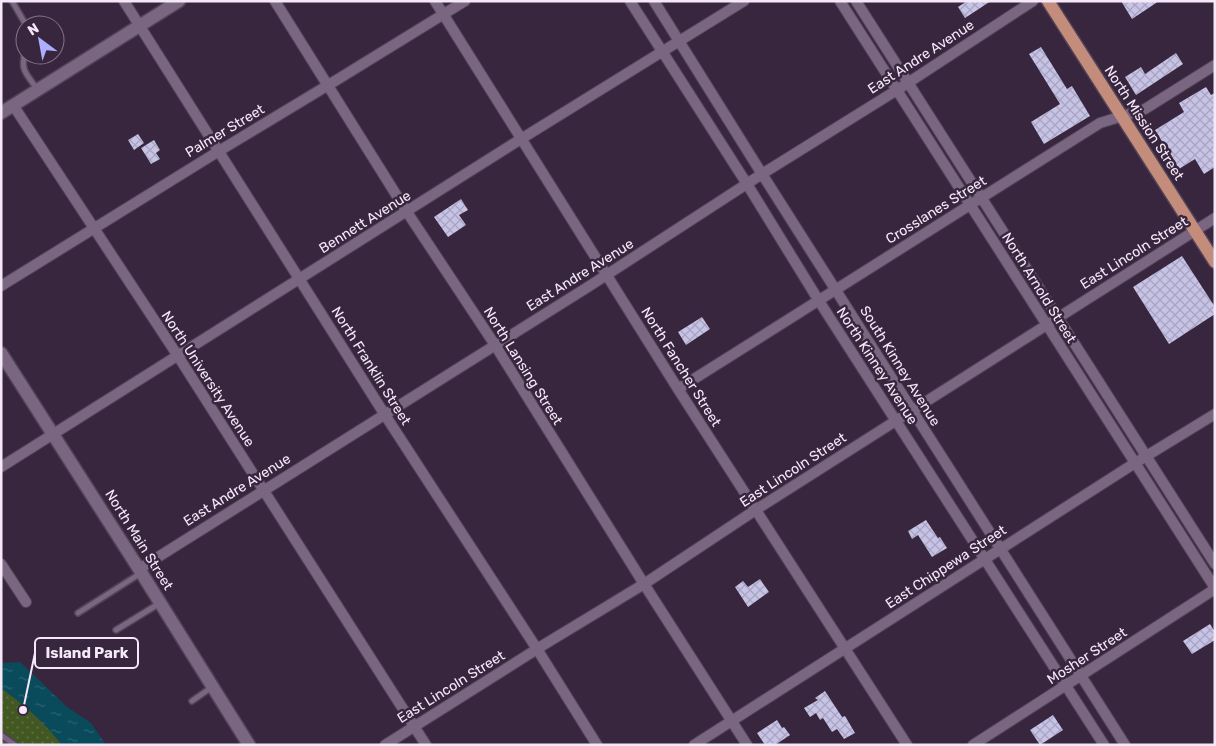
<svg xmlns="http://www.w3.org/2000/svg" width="1216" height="746" viewBox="0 0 1216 746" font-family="Rubik,sans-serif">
<defs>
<pattern id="park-dots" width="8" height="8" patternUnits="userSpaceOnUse" patternTransform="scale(1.25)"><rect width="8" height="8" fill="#425722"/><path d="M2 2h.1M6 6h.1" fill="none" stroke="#5e6f43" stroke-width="1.8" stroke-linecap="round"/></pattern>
<pattern id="water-ripples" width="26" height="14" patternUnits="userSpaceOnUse" patternTransform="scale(1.25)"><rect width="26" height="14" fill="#094a5b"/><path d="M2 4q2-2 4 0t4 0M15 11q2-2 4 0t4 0" fill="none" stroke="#2d6473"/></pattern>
<pattern id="building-cross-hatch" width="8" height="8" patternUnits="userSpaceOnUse" patternTransform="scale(1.25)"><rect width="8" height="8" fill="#c7c3e6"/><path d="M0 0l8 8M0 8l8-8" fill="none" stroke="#a8a4bf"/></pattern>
</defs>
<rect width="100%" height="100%" fill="#38263e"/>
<path fill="url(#park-dots)" d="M1,671L86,745H1Z"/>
<path fill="url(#water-ripples)" d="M1,661L4,663L20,662L67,707L91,723L106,745H62C44,722 24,705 1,688Z"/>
<path fill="url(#building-cross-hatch)" d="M967,1H991L965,18L958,7Z
M1121,1H1159L1132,19Z
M1041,47L1067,89L1072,86L1090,116L1044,144L1031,122L1060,104L1029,54Z
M1176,53L1183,64L1136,95L1125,77L1141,67L1145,74Z
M1206,87L1211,95L1215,93V167L1204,174L1195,159L1179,169L1155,130L1184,112L1179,103Z
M138,134L144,143L134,150L128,140Z
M154,140L160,150L156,153L160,159L151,164L141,148Z
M461,199L468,210L459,215L466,225L448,237L434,217Z
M1182,256L1215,307V314L1169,344L1133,287Z
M702,317L710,329L686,345L678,332Z
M926,520L938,538L940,537L947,548L932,557L918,535L912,539L908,531Z
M760,579L769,592L748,607L735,587L743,581L748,587Z
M1210,624L1215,632V640L1192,654L1183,641Z
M825,691L842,717L845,716L855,733L844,739L837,729L832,732L823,718L820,720L816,713L810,717L804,708L818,700L815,698Z
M1053,715L1063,730L1040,745L1030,730Z
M777,720L782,728L784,727L790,735L775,745H765L757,733Z"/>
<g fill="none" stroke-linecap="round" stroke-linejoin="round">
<defs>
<path id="service" d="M12,1L26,25
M25,52C20,71 27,74 37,89
M78,613L141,573
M116,630L160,603
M192,701L212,687
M1,735L15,745"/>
<path id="minor" d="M124,1L385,415L537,649L597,745
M275,1L407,212L495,345L644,584L747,745
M435,1L678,389L907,745
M630,1L747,184L819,301L1104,745
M654,1L762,174L1125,745
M840,1L1215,588
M856,1L1215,564
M13,105L178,356L426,745
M1,286L219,151L335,81L465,1
M678,389L1100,123L1145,109L1215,65
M1,467L521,139L744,1
M1,564L26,602
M139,569L591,285L762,174L897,90L1033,1
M385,745L545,644L644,584L757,509L1215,218
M694,745L1135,463L1215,414
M973,745L1215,589"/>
<path id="tertiary" d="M1,353L139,569L249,745"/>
<path id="secondary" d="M1,113L179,1"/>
<path id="primary" d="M1048,1L1215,262"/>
</defs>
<use href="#service" stroke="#524357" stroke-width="8"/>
<use href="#minor" stroke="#524357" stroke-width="12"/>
<use href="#tertiary" stroke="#524357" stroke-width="15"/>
<use href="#secondary" stroke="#524357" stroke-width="15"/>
<use href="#primary" stroke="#524357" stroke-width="15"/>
<use href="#service" stroke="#7b6682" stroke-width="5"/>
<use href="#minor" stroke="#7b6682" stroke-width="10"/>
<use href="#tertiary" stroke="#7b6682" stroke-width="12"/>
<use href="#secondary" stroke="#7b6682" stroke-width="12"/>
<use href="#primary" stroke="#c48c7b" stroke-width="12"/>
</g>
<g text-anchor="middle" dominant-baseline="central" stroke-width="5" stroke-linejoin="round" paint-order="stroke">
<g font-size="14" fill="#f5e9f9" stroke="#38263e">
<text transform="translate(921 57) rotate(-33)">East Andre Avenue</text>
<text transform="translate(1144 123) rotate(57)">North Mission Street</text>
<text transform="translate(225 131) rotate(-31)">Palmer Street</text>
<text transform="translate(936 210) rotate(-32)">Crosslanes Street</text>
<text transform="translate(365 222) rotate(-32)">Bennett Avenue</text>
<text transform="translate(1134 253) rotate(-32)">East Lincoln Street</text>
<text transform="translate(580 275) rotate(-32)">East Andre Avenue</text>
<text transform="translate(1039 288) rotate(58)">North Arnold Street</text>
<text transform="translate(371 366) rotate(58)">North Franklin Street</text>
<text transform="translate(523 366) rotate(58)">North Lansing Street</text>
<text transform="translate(877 366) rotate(57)">North Kinney Avenue</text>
<text transform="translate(900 366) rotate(58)">South Kinney Avenue</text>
<text transform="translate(681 367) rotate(58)">North Fancher Street</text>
<text transform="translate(208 379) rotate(57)">North University Avenue</text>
<text transform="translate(793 470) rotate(-33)">East Lincoln Street</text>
<text transform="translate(237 490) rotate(-32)">East Andre Avenue</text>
<text transform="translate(139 540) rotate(58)">North Main Street</text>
<text transform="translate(946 567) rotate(-33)">East Chippewa Street</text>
<text transform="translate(1087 656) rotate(-33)">Mosher Street</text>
<text transform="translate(451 687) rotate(-32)">East Lincoln Street</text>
</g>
</g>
<path fill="none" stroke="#f5e9f9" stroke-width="2" d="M23 710L35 653"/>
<circle fill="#f5e9f9" stroke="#38263e" stroke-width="2" cx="23" cy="710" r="5"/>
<rect fill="#38263e" stroke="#f5e9f9" stroke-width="2" x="35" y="638" width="103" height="30" rx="5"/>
<g font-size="15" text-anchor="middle" font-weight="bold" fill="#f5e9f9">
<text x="87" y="658">Island Park</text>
</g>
<rect width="1216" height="746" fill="none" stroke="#f5e9f9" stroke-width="5"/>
<g transform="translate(40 40) rotate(328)"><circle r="24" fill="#38263e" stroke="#847489"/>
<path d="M0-4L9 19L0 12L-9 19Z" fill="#acaffb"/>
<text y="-8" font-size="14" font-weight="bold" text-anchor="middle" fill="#f5e9f9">N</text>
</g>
</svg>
